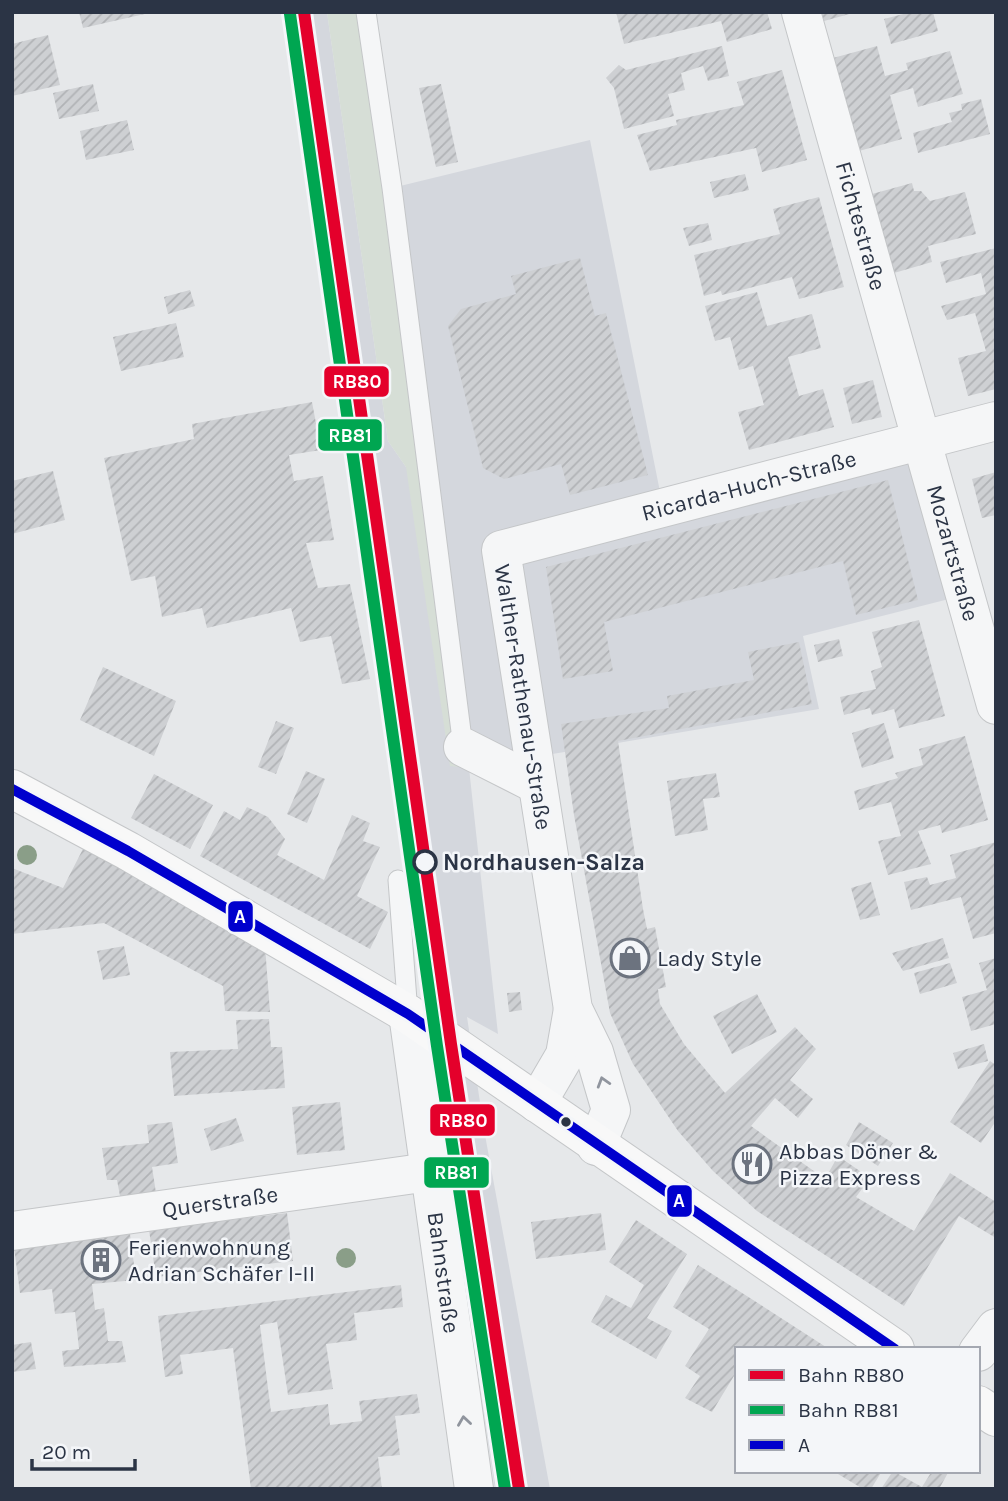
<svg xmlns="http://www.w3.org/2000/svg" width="1008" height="1501" viewBox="0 0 1008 1501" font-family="Karla,sans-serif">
<defs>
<pattern id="building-hatch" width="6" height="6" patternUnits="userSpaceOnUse" patternTransform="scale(1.75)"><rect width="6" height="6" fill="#ced0d3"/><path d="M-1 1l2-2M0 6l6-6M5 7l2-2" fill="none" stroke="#b1b3b6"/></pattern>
</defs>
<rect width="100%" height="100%" fill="#e6e8ea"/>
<path fill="#d4d7dd" d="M284,12H327L388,441L406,467L400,186L590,140L666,522L911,460L949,599L803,636L819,709L469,768L498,1034L467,1017L485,1135L550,1489H495Z"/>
<path fill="#d6ded6" d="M327,12H373L469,768L450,766L406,467L388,441Z"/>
<path fill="url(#building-hatch)" d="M79,12H149V13L83,28Z
M616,12H767L772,29L727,42L721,21L624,44Z
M821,12H853V13L824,21Z
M911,12H933L938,31L891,44L884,19Z
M48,35L60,85L12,96V44Z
M722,46L729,76L708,81L703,66L681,73L685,90L668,94L674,116L624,129L614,88L606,78L619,65L626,70Z
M877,46L885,76L908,70L906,63L950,51L963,94L918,107L913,88L890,95L902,139L859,151L833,58Z
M782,70L807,160L762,172L756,148L650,171L637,135L677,125L676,120L744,105L737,82Z
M93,84L99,111L59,119L53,93Z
M441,84L458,162L436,167L419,88Z
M981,99L990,134L918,153L913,133L952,122L949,113L962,110L961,104Z
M127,120L134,150L86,160L80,131Z
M745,174L749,190L714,198L710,182Z
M912,183L914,191H921L930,201L965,192L976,234L928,246L932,262L894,273L872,194Z
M819,197L844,287L799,299L792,277L722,295L721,291L704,296L694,255L780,234L773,209Z
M708,223L712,240L689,246L683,228Z
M996,248V389L968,396L958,358L986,351L975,313L947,320L941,306L986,294L981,273L946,283L940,262Z
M580,258L595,316L606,313L648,475L570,495L561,464L504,479L483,468L448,326L461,309L516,294L511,276Z
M190,290L195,306L168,314L164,297Z
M757,292L767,326L812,314L821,348L788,357L799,396L823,389L834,427L749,450L738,412L764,405L753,366L739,370L730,337L715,341L705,306Z
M176,323L184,357L121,371L113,337Z
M873,380L882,417L852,424L843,388Z
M312,402L321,450L289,455L294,481L323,476L334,540L306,543L318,588L350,584L370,679L342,684L331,636L300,642L291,608L207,628L202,608L162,617L155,576L131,581L104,458L194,439L192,424Z
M53,471L65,520L12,534V481Z
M996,472V515L982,518L972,479Z
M888,480L918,600L856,615L843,561L604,622L613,671L563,679L546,567Z
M919,620L945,716L899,728L894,709L872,715L870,708L844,715L840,697L876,689L871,671L882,667L872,632Z
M839,639L843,656L818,662L814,645Z
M799,642L812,704L618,741L643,909L647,929L655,927L666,987L658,989L660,1004L684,1044L725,1093L795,1027L816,1049L790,1080L813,1099L798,1118L775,1098L751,1126L825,1179L838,1156L870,1178L856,1197L914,1231L950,1173L996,1202V1238L959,1216L904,1306L757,1211L713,1171L678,1131L633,1064L610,1013L574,815L561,724L669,708L667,696L754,680L748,652Z
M103,667L176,701L154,756L80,720Z
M276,721L294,728L276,774L258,767Z
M884,723L894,758L862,768L852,733Z
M965,736L988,820L942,833L940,825L918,831L931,864L888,875L878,841L901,836L891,802L859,810L854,791L898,778L895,773L923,765L919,749Z
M306,771L325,779L307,823L287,814Z
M716,773L720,797L703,799L708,830L675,836L667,781Z
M154,774L213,805L190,849L131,818Z
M247,807L268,817L285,839L277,855L324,880L352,815L370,823L363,841L380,847L357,896L388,912L370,949L200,856L224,811L240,820Z
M996,842V933L973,939L961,897L911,910L904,882L927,877L930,885L956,878L950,855Z
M86,843L265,946L270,1012L225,1011L223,986L104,923L12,934V868L63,888Z
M871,882L880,915L860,920L851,888Z
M943,938L949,958L903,971L892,953Z
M124,946L130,975L103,980L97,951Z
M996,958V1024L971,1031L962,997L987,990L979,963Z
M950,963L957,983L920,994L914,973Z
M520,992L522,1010L509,1012L507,993Z
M757,994L777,1032L732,1054L713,1016Z
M269,1019L271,1047H282L285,1088L174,1096L170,1052L238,1049L236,1020Z
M984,1044L988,1061L958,1069L953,1053Z
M990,1061L996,1065V1121L981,1143L950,1122Z
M340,1102L345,1150L297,1155L292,1107Z
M236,1118L244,1141L211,1151L204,1129Z
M172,1122L178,1163L152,1167L156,1193L120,1196L117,1180H107L102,1148L149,1143L147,1125Z
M859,1122L893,1143L878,1166L846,1145Z
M287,1213L293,1261L156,1277L149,1230Z
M601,1213L606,1250L536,1259L531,1222Z
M636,1220L687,1254L647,1318L672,1331L656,1359L591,1322L606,1295L631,1308L644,1285L609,1262Z
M130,1234L136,1280L92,1284L95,1310L104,1308L108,1341H122L126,1362L64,1367L62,1351L79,1349L75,1312L55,1314L52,1289L20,1293L14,1247Z
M698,1265L750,1298L829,1349H737V1371L712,1412L685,1398L700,1376L685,1366L709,1329L673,1307Z
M401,1285L403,1307L354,1313L357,1340L326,1344L333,1389L288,1395L277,1322L260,1325L271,1412L328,1404L330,1425L362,1421L359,1401L417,1394L420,1413L395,1416L400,1455L378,1457L382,1489H251L233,1348L180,1355L183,1374L165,1377L158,1316Z
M31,1342L36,1369L12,1372V1345Z
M833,1471H882L871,1489H863Z
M893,1471L922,1487L932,1471H949L939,1489H881Z"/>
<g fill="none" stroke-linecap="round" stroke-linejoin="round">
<defs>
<path id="lane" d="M366,12L392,188L463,747
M398,880L408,1014"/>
<g id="street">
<path id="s1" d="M801,12L996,705"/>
<path d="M463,747L536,784"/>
<path id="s2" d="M408,1014L474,1489"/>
<path d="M537,1103L565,1055L573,1009"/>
<path id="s3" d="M596,1146L611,1110L594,1052L573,1009L501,550L996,421"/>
<path id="s4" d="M12,1231L429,1172"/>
<path d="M978,1352L996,1328"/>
</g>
<path id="secondary" d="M12,789L128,851L408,1014L895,1349
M978,1405L996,1417"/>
</defs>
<use href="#lane" stroke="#c4c6c8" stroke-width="21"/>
<use href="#street" stroke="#c4c6c8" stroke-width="40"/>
<use href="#secondary" stroke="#c4c6c8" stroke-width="40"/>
<use href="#lane" stroke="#f5f6f7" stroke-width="19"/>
<use href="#street" stroke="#f5f6f7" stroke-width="38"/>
<use href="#secondary" stroke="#f8f8f8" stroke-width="38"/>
<defs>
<path id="bus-1" d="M12,789L128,851L408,1014L895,1349"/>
</defs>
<use href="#bus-1" stroke="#f4f6f9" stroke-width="16"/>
<use href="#bus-1" stroke="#0000cd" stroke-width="10"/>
<defs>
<path id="rail-1" d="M304,12L451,1044L519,1489"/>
<path id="rail-2" d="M290,14L437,1046L505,1489"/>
</defs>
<use href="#rail-1" stroke="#f4f6f9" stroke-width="18"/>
<use href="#rail-2" stroke="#f4f6f9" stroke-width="18"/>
<use href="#rail-1" stroke="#e4002b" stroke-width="12"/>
<use href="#rail-2" stroke="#00a651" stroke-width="12"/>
</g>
<g fill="#8a9e88">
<circle cx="27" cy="855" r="10"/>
<circle cx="346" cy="1258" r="10"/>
</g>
<defs><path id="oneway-chevron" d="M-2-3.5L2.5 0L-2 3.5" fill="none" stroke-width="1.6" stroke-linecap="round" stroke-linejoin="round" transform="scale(1.75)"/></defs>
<g stroke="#90959e">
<use href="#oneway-chevron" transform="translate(603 1082) rotate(-107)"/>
<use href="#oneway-chevron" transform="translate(464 1421) rotate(-98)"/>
</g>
<defs>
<symbol id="shop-ring" viewBox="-11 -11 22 22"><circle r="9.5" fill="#f4f6f9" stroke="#6c737f" stroke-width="1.5"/><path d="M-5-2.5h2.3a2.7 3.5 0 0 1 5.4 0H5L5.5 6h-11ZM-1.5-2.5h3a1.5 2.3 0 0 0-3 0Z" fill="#6c737f"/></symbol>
<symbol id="restaurant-ring" viewBox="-11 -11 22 22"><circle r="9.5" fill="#f4f6f9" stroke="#6c737f" stroke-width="1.5"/><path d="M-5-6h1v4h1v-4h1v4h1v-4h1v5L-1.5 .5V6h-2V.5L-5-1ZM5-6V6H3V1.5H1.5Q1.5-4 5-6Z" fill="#6c737f"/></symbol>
<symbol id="building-ring" viewBox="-11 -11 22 22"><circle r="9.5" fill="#f4f6f9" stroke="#6c737f" stroke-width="1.5"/><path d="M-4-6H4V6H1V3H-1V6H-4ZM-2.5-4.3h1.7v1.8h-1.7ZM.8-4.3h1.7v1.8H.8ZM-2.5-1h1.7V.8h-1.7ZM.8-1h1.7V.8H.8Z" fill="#6c737f"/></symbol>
</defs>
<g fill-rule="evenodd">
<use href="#shop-ring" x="608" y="936" width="44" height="44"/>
<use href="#restaurant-ring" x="730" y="1142" width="44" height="44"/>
<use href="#building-ring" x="79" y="1238" width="44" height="44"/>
</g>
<circle fill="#f4f6f9" stroke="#2b3445" stroke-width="3.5" cx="425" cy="862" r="11"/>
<circle fill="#2b3445" stroke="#f4f6f9" stroke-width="2.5" cx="566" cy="1122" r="6"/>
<g text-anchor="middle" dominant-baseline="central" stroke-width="5" stroke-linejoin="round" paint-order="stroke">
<g font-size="23" fill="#2b3445" stroke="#f4f6f9">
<text stroke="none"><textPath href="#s1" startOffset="222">Fichtestraße</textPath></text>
<text stroke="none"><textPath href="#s3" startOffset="868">Ricarda-Huch-Straße</textPath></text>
<text stroke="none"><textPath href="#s1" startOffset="562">Mozartstraße</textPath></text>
<text transform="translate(523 697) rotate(81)">Walther-Rathenau-Straße</text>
<text stroke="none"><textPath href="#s4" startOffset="210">Querstraße</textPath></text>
<text stroke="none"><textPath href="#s2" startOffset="261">Bahnstraße</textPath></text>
</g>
<g font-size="23" font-weight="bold" fill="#2b3445" stroke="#f4f6f9" text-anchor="start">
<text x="443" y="862">Nordhausen-Salza</text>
</g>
<g font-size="23" fill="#2b3445" stroke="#f4f6f9" text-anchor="start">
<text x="657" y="958">Lady Style</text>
<text x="779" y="1151">Abbas Döner &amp;<tspan x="779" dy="26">Pizza Express</tspan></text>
<text x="128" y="1247">Ferienwohnung<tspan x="128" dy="26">Adrian Schäfer I-II</tspan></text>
</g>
</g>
<g stroke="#f4f6f9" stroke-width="2.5">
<rect x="323" y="365" width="67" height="33" rx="7" fill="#e4002b"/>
<rect x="317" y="418" width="66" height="34" rx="7" fill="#00a651"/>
<rect x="227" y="900" width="27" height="33" rx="7" fill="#0000cd"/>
<rect x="429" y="1103" width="67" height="34" rx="7" fill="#e4002b"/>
<rect x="423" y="1156" width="67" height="33" rx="7" fill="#00a651"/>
<rect x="666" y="1184" width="27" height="34" rx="7" fill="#0000cd"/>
</g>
<g font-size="19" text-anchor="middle" font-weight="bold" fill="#fff">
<text x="357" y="388">RB80</text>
<text x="350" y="442">RB81</text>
<text x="240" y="923">A</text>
<text x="463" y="1127">RB80</text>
<text x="456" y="1179">RB81</text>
<text x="679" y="1207">A</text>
</g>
<rect width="1008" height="1501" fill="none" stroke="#2b3445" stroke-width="28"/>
<rect x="735" y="1347" width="245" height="126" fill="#f4f6f9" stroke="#a4a8b1" stroke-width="2"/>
<rect x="749" y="1370" width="35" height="10" fill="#e4002b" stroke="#a4a8b1" stroke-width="2"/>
<text x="798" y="1382" font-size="21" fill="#2b3445">Bahn RB80</text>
<rect x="749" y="1405" width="35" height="10" fill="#00a651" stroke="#a4a8b1" stroke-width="2"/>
<text x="798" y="1417" font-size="21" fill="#2b3445">Bahn RB81</text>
<rect x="749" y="1440" width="35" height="10" fill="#0000cd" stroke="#a4a8b1" stroke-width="2"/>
<text x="798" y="1452" font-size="21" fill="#2b3445">A</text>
<path d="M32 1459v10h103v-10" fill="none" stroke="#2b3445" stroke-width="3.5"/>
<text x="42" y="1459" font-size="21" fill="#2b3445" stroke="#f4f6f9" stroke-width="5" paint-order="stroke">20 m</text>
</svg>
